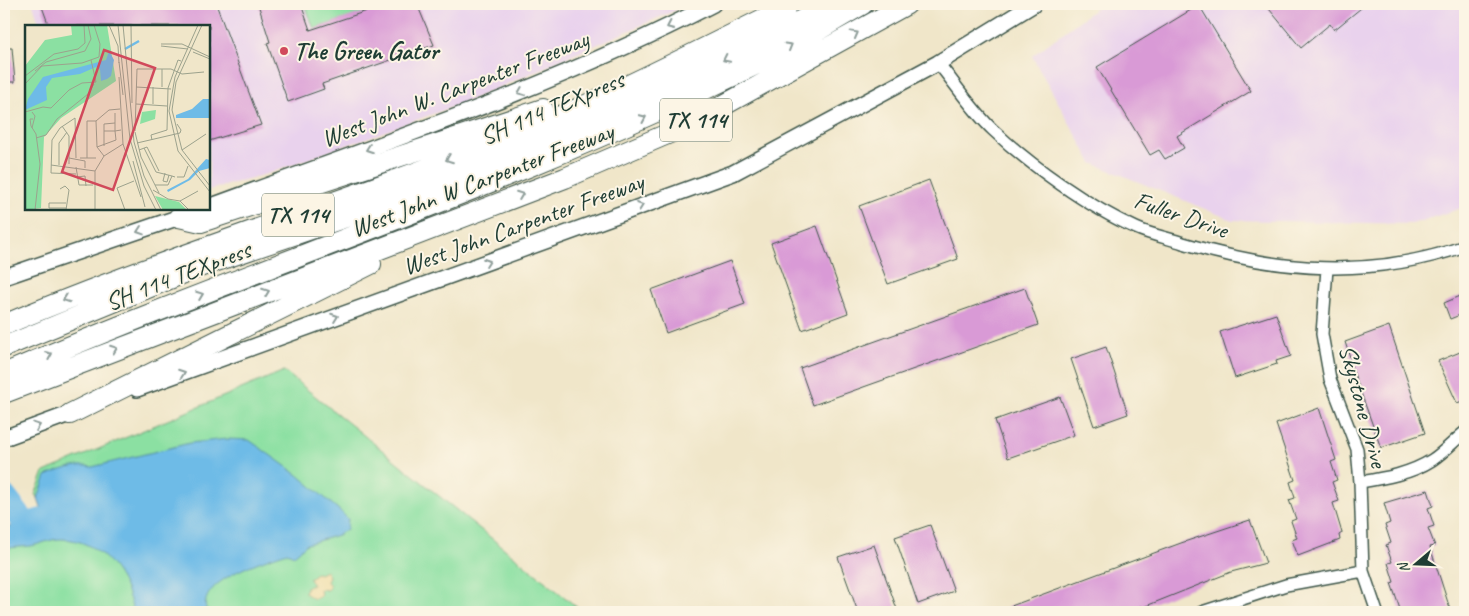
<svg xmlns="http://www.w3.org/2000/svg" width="1469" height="616" viewBox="0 0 1469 616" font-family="Caveat,sans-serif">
<rect width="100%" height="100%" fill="#fcf5e5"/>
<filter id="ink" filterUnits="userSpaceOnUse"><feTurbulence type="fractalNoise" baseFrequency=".02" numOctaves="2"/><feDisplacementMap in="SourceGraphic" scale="10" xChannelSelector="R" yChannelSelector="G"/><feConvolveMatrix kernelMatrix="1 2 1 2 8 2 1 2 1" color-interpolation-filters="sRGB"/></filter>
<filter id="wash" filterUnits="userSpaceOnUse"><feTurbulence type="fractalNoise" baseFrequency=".0096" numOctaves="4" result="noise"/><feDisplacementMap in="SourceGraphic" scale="20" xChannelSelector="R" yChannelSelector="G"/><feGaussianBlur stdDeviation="1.12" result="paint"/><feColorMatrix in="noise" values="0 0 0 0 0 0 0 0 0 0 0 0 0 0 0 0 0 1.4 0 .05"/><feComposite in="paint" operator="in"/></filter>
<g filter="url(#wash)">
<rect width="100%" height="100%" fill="#f0e6c9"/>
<path fill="#e9d2ed" d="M33,4H690L463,103L270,173L209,190V26H40Z
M1102,4H1465V207L1412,224L1232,220L1092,163L1032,56Z"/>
<path fill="#8be0a2" stroke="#558e6b" d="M305,4H390L314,29Z
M284,371L583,612H4V528C19,526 61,519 35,495L44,472Z"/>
<path fill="#eeda9e" stroke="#868c69" d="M326,571L329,576L327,582L330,585L328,590L320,589L321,596L314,599L305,593L306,587L313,585L309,579L316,573L320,574Z"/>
<path fill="#6ebbe7" stroke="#467c8e" d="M227,439L249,440L298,475L339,510L348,519L347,529L338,535L307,544L294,555L287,552C265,560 194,581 207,612H133C126,576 101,539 61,539C50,539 41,544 31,546C22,547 13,547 4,549V528L31,523L37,520L42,510L38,498L46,476C61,470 76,463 92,467L190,443Z"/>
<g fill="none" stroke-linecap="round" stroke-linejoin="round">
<path stroke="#6ebbe7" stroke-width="25" d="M4,497L26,525L65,514"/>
</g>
<g id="blocks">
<path fill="#d99ad6" d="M41,4H216L261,125L209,141V26H49Z
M258,4H301L310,30L388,4H417L434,45L322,84L324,89L288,102L267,43L270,42Z
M1265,4H1366L1334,30L1330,24L1301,48Z
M1199,5L1251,91L1177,136L1184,148L1165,159L1159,150L1150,155L1097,67Z
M4,48H12L15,82H4Z
M929,180L958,259L888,284L859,206Z
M817,226L848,313L802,330L771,243Z
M730,261L745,304L666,333L651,290Z
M1025,288L1038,325L813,405L800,368Z
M1465,294V313L1450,319L1444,303Z
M1276,314L1291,356L1276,361L1277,364L1235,378L1220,332Z
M1389,326L1425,433L1381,448L1349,360H1351L1345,342Z
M1106,347L1128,414L1094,426L1071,359Z
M1465,350V400L1457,403L1438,361Z
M1060,397L1074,435L1008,458L995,420Z
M1319,408L1336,460L1331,462L1337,480L1332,482L1339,501L1333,503L1342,533L1339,535L1340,540L1298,556L1292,540L1297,538L1291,521L1296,519L1289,500L1295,498L1290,482L1295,480L1276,424Z
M1428,490L1433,506L1428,508L1434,526L1428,528L1435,546L1430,547L1451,612H1401L1391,583L1394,582L1388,563L1392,562L1386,545L1391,543L1385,525L1390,523L1384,503Z
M1250,520L1266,563L1231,572L1141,608V606L1122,612H995L1181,543Z
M930,525L954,591L918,604L895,537Z
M874,545L898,612H858L838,557Z"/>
</g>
</g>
<g filter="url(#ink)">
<use href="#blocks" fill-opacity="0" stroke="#3e564a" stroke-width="1"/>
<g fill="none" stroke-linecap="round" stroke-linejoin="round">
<defs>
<path id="street" d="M938,63C956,85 973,111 993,130C1031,166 1089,207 1136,228C1151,235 1168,238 1183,243C1278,272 1370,279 1465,246
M1327,269L1322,334L1330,379L1357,449L1360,482L1363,571L1377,612
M1360,482C1385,478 1410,474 1432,460C1444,452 1454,441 1465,432
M1202,612L1286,585L1363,571"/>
<path id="secondary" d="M209,207C380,144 551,88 713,4
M4,277L203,209
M137,389L733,173L938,63L1034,4
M4,438L80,410"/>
<path id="highway" d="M179,217L201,222L543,109
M4,325C189,247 383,191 568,113C635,84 700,50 765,18L789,4
M4,347L196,268L393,201L585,126L751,47L832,4
M4,374C253,267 513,186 757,64C793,46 828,24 863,4
M4,393L565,178L686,126L907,4
M70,414L371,264"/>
</defs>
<use href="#street" stroke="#3e564a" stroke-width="14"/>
<use href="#secondary" stroke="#3e564a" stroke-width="18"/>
<use href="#highway" stroke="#3e564a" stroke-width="22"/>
<use href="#street" stroke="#fff" stroke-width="11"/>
<use href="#secondary" stroke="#fff" stroke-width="15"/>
<use href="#highway" stroke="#fff" stroke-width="20"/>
</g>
<defs><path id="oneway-chevron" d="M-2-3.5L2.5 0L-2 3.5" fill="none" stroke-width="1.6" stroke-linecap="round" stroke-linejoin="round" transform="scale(1.25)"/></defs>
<g stroke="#8f9e9a">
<use href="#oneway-chevron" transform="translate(670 26) rotate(155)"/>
<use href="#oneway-chevron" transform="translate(855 34) rotate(-29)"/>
<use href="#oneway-chevron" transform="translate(789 46) rotate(-30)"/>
<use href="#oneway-chevron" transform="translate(726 59) rotate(154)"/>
<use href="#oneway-chevron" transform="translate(521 92) rotate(158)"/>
<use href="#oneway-chevron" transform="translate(643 118) rotate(-24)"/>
<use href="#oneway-chevron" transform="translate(369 149) rotate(160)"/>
<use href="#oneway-chevron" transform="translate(449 159) rotate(159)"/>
<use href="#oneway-chevron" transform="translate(520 195) rotate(-21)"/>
<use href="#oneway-chevron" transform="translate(640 206) rotate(-20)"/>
<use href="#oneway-chevron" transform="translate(140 231) rotate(161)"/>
<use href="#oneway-chevron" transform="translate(487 262) rotate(-20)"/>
<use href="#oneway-chevron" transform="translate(266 292) rotate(-21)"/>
<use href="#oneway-chevron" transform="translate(200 295) rotate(-21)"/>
<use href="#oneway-chevron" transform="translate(66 299) rotate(159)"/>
<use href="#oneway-chevron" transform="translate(335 317) rotate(-20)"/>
<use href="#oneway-chevron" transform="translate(114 349) rotate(-21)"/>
<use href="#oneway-chevron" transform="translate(49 355) rotate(-23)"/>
<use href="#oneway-chevron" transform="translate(182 373) rotate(-20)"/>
<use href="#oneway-chevron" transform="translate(37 426) rotate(-20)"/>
</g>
</g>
<circle fill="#d1495b" stroke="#fcf5e5" stroke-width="2" cx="284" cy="51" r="5"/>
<g text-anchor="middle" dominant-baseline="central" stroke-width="4" stroke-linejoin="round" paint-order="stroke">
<g fill="#fcf5e5" stroke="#617469" stroke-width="1">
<rect x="660" y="98.5" width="72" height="43" rx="4"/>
<rect x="262" y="193.5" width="72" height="43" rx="4"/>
</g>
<g font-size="24" font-weight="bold" fill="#1f3d34">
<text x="696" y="120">TX 114</text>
<text x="298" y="215">TX 114</text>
</g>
<g font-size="25" font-weight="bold" fill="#1f3d34" stroke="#fcf5e5" text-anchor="start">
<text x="294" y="51">The Green Gator</text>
</g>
<g font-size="25" fill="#1f3d34" stroke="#fcf5e5">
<text transform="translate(455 89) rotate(-21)">West John W. Carpenter Freeway</text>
<text transform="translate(552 108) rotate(-23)">SH 114 TEXpress</text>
<text transform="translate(482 180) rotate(-21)">West John W Carpenter Freeway</text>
<text transform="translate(1181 215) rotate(19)">Fuller Drive</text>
<text transform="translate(523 224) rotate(-20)">West John Carpenter Freeway</text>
<text transform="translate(178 276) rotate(-21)">SH 114 TEXpress</text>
<text transform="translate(1363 406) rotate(75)">Skystone Drive</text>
</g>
</g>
<g transform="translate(25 25)">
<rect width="185" height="185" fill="#f0e6c9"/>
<path d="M46,0H82L91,56L36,93L19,112L16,183L0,185V41L20,15L47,10ZM131,85L130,94L115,99L117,87ZM130,171L154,177L162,185H138Z" fill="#8be0a2"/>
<path d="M84,26L89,35L86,51L82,54L76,56L75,44L71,42L55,49L27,53L21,62L22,75L0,85L3,74L18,52L81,35ZM178,74H185V93H151V90L167,84ZM181,134L185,135V143L174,146L165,155L143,167L142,165L163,154Z" fill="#6ebbe7"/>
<path fill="none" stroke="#6ebbe7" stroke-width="2.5" d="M100,24L114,16"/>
<path fill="none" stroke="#9ca28d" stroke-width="1" d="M84,0L93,21L94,38M93,0L105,114L119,161L131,185M98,0L109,117L119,151L136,185M106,0L107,78M173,0L150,52L144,86L153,126L185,167M177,0L151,57L147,85L157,125L185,161M136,19H157L185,32M136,21L163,24M168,27L185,34M94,37L98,70M10,46L21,37L60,26L66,14L63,0M0,51L29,29L53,24L60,18L59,0M94,52L98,119L116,172M0,59L17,41L57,38L74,32L75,19L69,0M111,62L146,64M137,62V44M111,79L142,81M128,79V62M0,87L18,82L26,83L44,65L57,58L71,57L66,35M7,87L10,91L7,103M90,88V106L96,105M8,94H5L6,101L11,109L15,139L10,185M37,101L44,111V139M110,106L112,44H146L157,49L179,47M110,107L116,132L134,168M11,113L21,110L32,94L63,69L69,59M127,115L126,110L142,105L143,63L153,35L156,36M112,118L155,108L156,105L152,99M79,121V99L90,98M72,122L91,115L90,106H79M119,123L131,147L147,151M114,125L122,122L134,146M157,125L181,109M79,131L72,122L71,96L84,85L95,84M44,133L60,136V143M55,133H71M62,133V96H71M108,136L120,182M26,140L70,146M34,140V118L42,107M51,142L54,160H68M140,148L138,156L142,157L144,150M51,149L26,148L27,115L35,103L50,93L51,133M52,152L60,151L61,161M152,152H159L163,141M130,160H143L147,151L150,152M35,164L40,161L44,165L41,185M128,165L143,174M143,174L155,176L164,185M155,176L173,166M41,183H24V178H41M70,185V146L79,131L98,119M100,185L92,163L109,156"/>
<path fill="#d1495b" fill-opacity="0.15" stroke="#d1495b" stroke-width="2.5" d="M79,25L130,43L88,165L37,147Z"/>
<rect width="185" height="185" fill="none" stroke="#1f3d34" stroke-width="2.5"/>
</g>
<rect width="1469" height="616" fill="none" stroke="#fcf5e5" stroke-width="20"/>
<g transform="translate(1416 564) rotate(251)" stroke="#fcf5e5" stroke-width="4" paint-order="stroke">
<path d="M0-4L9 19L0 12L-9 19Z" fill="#1f3d34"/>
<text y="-8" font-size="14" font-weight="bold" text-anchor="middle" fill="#1f3d34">N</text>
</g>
</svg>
